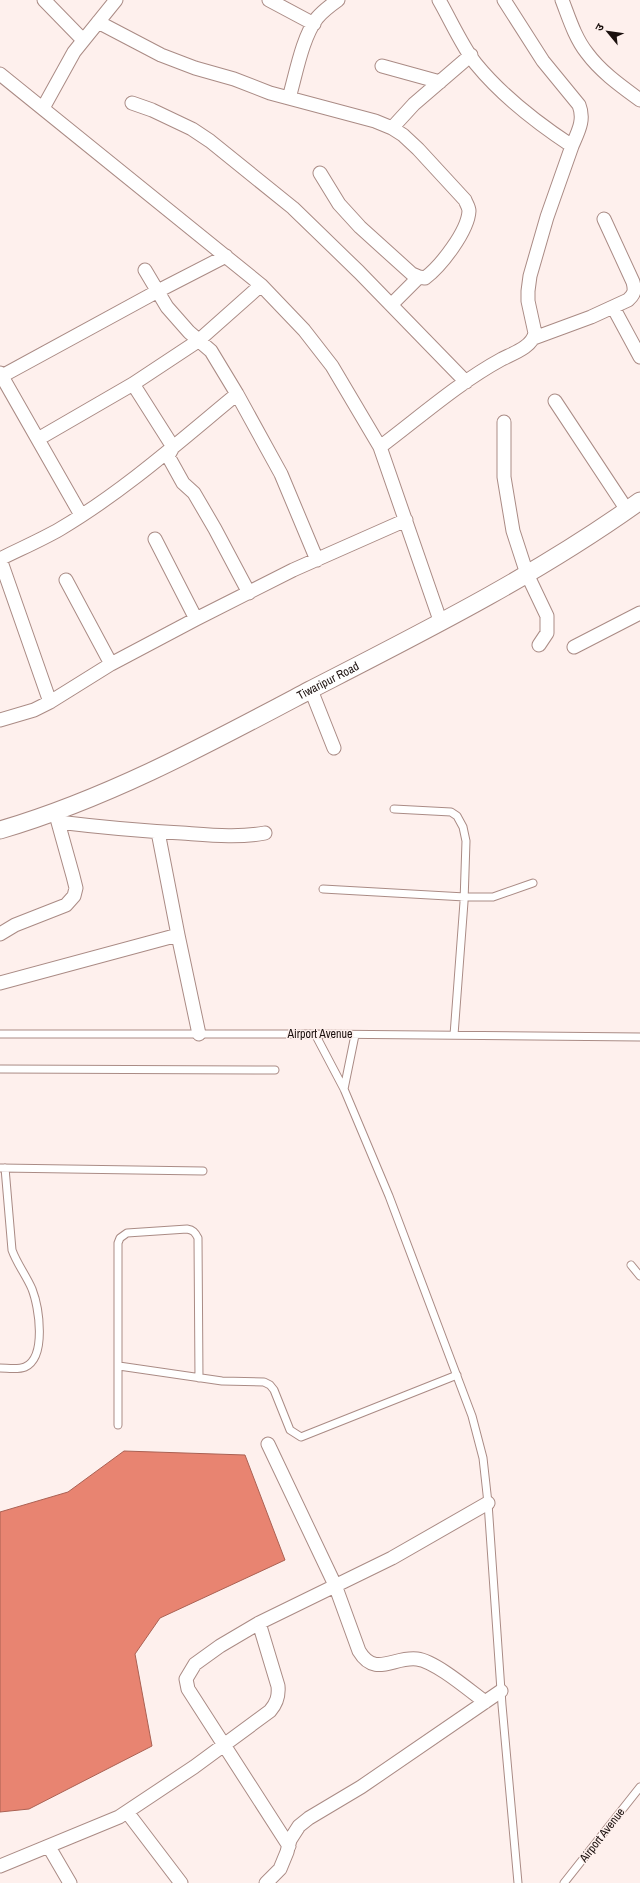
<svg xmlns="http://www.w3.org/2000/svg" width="640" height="1883" viewBox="0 0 640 1883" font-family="'Archivo Narrow','Noto Sans Devanagari',sans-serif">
<rect width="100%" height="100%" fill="#fef0ed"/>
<path fill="#e88471" stroke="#aa6153" d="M124,1451L245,1455L285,1560L160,1618L135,1654L152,1746L29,1809L0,1812V1512L68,1492Z"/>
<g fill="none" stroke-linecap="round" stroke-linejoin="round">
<defs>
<path id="service" d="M394,809L451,812L457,816L463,827L466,841L464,902L454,1035
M323,889L465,897H493L533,883
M0,1034H315L640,1037
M315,1034L344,1089L389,1196L472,1416L483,1458L488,1503L502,1705L518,1883
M0,1069L275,1070
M344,1089L355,1035
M1,1168L203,1171
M631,1265L640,1276
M119,1366L222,1381L264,1382L270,1385L274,1390L290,1430L301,1437L457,1375
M0,1368C7,1368 18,1370 25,1367C47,1357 39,1307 32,1289C26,1275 17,1264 12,1250L5,1168
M118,1425V1243L120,1238L127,1233L187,1229C193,1230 195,1232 198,1238L199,1378
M564,1883L640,1787"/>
<path id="minor" d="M44,0L83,40
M269,0L314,24
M439,0C450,19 463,48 476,64C503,97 537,123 572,146L547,217L530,276L528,291V301L535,333C532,347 514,353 502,359C458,383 420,417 380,447L441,623
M504,0L543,61L579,105C585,120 578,132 572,146
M562,0C569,18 575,38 587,53C601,72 621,86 640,100
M98,22L161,55L195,68L234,79L270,93L375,121L392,128L403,135L418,149L465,200C466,203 469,207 469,211C468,231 441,266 425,278L419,277L412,274L360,227L339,204L320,173
M382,66L440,82
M0,74L261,285L304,330L332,366L380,447
M289,98C296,74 302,38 317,18C323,11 331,5 338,0
M132,103L152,110L192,129L210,141L293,208L359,272L466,382
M43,108L74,52L116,0
M392,128L414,104L471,55
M145,270L167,307L189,332L211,351L237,394L281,474L317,560
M391,305L419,277
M613,307L640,357
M534,338L591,317L628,300C635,294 635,290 633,282L604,219
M0,373L81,515
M2,376L158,291L226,256
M133,384L173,447L168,456L183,483L194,493L215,529L249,593
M555,401L627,510
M504,422V477L513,531L527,574L547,616V633L539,645
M38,439L133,384L198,341L261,285
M155,539L196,619
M0,559C20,549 41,540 60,529C124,491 180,441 237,394
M0,559L50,702
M66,580L111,664
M574,647L640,613
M311,690L334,748
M0,720L34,710L50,702L111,664L196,619L293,570L406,520
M58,822C99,827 141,831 182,833C210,835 238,838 265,833
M158,832L178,935L199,1034
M0,934L15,925L66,905L74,896L76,888L73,876L56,815
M0,983L178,935
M268,1444L335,1585L359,1651C375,1678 394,1656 417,1659C435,1661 469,1690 485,1702
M127,1812L181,1883
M289,1846L188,1689L186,1679L195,1664L220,1646L259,1623L392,1558L488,1503
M49,1847L70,1883
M0,1866L119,1817L194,1767L270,1711C277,1703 279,1696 278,1686L259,1623
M266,1883L280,1869L287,1852L290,1840L299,1826L309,1818L361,1787L501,1691"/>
<g id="tertiary">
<path id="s1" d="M0,830C109,798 210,743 310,690C423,632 537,575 640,501"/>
</g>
</defs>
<use href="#service" stroke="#aa8b85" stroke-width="9"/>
<use href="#minor" stroke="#aa8b85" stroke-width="15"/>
<use href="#tertiary" stroke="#aa8b85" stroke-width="19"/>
<use href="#service" stroke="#fff" stroke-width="7"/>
<use href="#minor" stroke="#fff" stroke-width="13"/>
<use href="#tertiary" stroke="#fff" stroke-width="17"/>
</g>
<g text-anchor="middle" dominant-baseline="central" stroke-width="3" stroke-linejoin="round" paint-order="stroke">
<g font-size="12" fill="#1b100e" stroke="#fef0ed">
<text stroke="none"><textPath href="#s1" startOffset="361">Tiwaripur Road</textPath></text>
<text x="320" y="1034">Airport Avenue</text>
<text transform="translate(602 1835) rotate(-52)">Airport Avenue</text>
</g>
</g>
<g transform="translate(608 32) rotate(299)" stroke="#fef0ed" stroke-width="3" paint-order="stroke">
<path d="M0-3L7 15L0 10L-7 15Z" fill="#1b100e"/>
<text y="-6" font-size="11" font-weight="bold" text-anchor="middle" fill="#1b100e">उ</text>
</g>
</svg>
